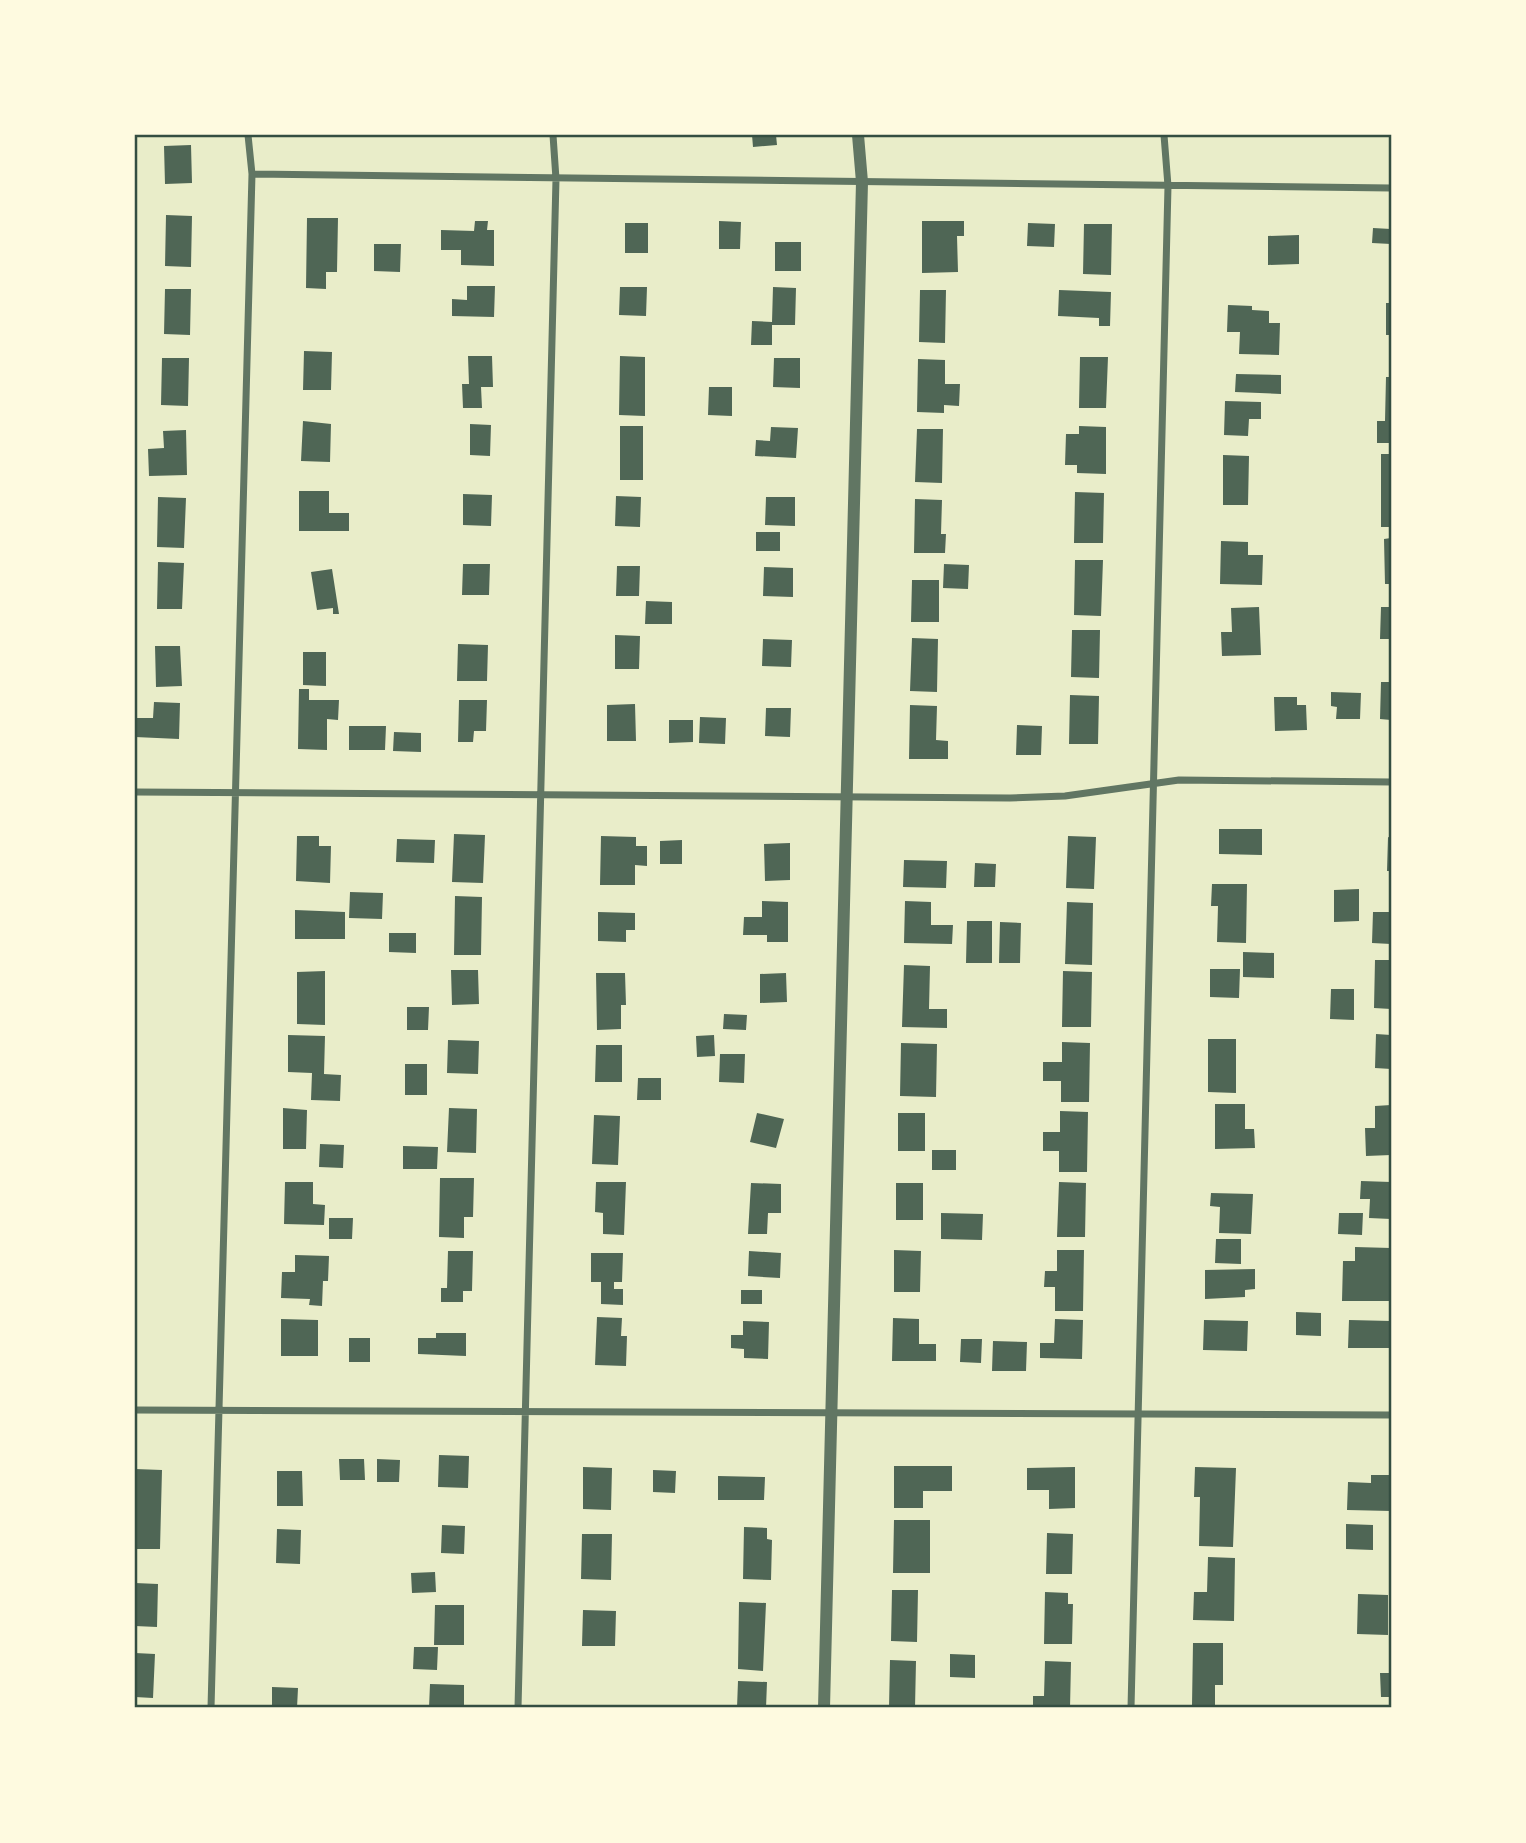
<svg xmlns="http://www.w3.org/2000/svg" width="1526" height="1843" viewBox="0 0 1526 1843" font-family="Roboto,sans-serif">
<rect width="100%" height="100%" fill="#e9edc9"/>
<path fill="#4f6655" d="M752,135H776L777,145L753,147Z
M191,145L192,183L165,184L164,146Z
M166,215L192,216L191,267L165,266Z
M307,218H338L337,272H326V289L306,288Z
M475,221H488L487,230H494V266L461,265V250H441V230L474,231Z
M719,221L741,222L740,249H719Z
M922,221H964V236H957L958,272L922,273Z
M625,223H648V253H625Z
M1028,223L1055,224L1054,247L1027,246Z
M1084,224H1112L1111,275L1083,274Z
M1373,228L1391,229V244L1372,243Z
M1299,235V264L1268,265V236Z
M775,242H801V271H775Z
M374,244H401L400,272L374,271Z
M467,286H495L494,317L452,316V299L467,300Z
M620,287H647L646,316L619,315Z
M773,287L796,288L795,325H772V345H751L752,321L772,322Z
M165,289H191L190,335L164,334Z
M920,290H946L945,343L919,342Z
M1059,290L1111,292L1110,326H1099V318L1058,316Z
M1386,303H1391V335H1386Z
M1228,305L1252,306V310L1269,311V323H1280L1279,355L1239,354L1240,332H1227Z
M304,351L332,352L331,390H303Z
M468,356H492L493,387H481L482,408H463L462,384H469Z
M620,356L645,357V416L619,415Z
M1080,357H1108L1106,408H1079Z
M162,358H189L188,406L161,405Z
M774,358H800V388L773,387Z
M918,359L945,360V384H960L959,406L944,405V413L917,412Z
M1236,374L1281,375V394L1235,392Z
M1386,377H1391V443H1377V421H1385Z
M709,387H732V416L708,415Z
M1225,401L1261,402V419H1249L1248,436L1224,435Z
M303,421L331,424L330,462L301,461Z
M470,424L491,425L490,456L470,455Z
M620,426H643V480H620Z
M1079,426L1106,427V474L1077,473V465H1065L1066,434H1079Z
M771,427L798,428L796,458L755,456L756,440L770,441Z
M917,429H943L942,483L915,482Z
M186,430L187,475L149,476L148,449L164,448L163,431Z
M1381,454H1391V527H1381Z
M1223,455L1249,456L1248,505H1223Z
M299,491H329V513H349V531H299Z
M1075,492L1104,493L1103,543H1074Z
M463,494L492,495L491,526L463,525Z
M616,496L641,497L640,527L615,526Z
M158,497L186,498L184,548L157,547Z
M766,497H795V526L765,525Z
M915,499L942,500L941,534H946L945,553H914Z
M756,532H780V551H756Z
M1391,538V584H1385L1384,539Z
M1221,541L1248,542V555H1263L1262,585L1220,584Z
M1075,560H1103L1101,616L1074,615Z
M158,562L184,563L182,609H157Z
M463,564H490L489,595H462Z
M944,564L969,565L968,589L943,588Z
M617,566H640L639,596H616Z
M764,567L793,568V597L763,596Z
M332,569L339,614H333V608L317,610L311,572Z
M912,580H939V622H911Z
M646,601L672,602V624H645Z
M1259,607L1261,655L1222,656L1221,632H1232L1231,608Z
M1381,607H1391V639H1380Z
M1072,630H1100L1099,678L1071,677Z
M615,635L640,636L639,669H615Z
M912,638L938,639L937,692L910,691Z
M763,639L792,640L791,667L762,666Z
M458,644L488,645L487,681H457Z
M155,646H180L182,686L156,687Z
M303,652H326V686L303,685Z
M1381,682H1391V720L1380,719Z
M299,689H309V700H339L338,720L327,719V750L298,749Z
M1331,692L1361,693L1360,719H1336L1337,707L1331,706Z
M1070,695L1099,696L1098,744H1069Z
M1274,697H1297V705H1306L1307,730L1275,731Z
M459,700H487L486,731H474L473,742H458Z
M154,702L180,703L179,739L135,737V718H153Z
M635,704L636,741H607V705Z
M910,705L937,706L936,740L948,741V759H909Z
M766,708H791L790,737L765,736Z
M700,717L726,718L725,744L699,743Z
M669,720H693V742L669,743Z
M1017,725L1042,726L1041,755H1016Z
M349,726H386L385,750H349Z
M394,732L421,733V752L393,751Z
M1219,829H1262V855L1219,854Z
M454,834L485,835L483,883L452,882Z
M297,836H319V846H331L330,883L296,881Z
M601,836L636,837V846H647V866L635,865V885H600Z
M1068,836L1096,837L1094,889L1066,888Z
M1388,837L1391,838V871H1387Z
M397,839L435,840L434,863L396,862Z
M682,840V864H660V841Z
M790,843V880L765,881L764,844Z
M904,860L947,861L946,888L903,887Z
M975,863L996,864L995,887H974Z
M1212,884H1247L1246,943L1217,942L1218,906H1211Z
M1359,889V921L1334,922V890Z
M350,892L383,893L382,919L349,918Z
M455,896L482,897L481,955H454Z
M762,901L788,902V942H767V935H743L744,917H762Z
M905,901L931,902V925H953L952,944L904,943Z
M1067,902L1093,903L1092,965L1065,964Z
M295,910L345,912V939H295Z
M598,912L635,913V930H626V942L598,941Z
M1373,912H1391V944L1372,943Z
M967,921H992V963H966Z
M1000,922L1021,923L1020,963H999Z
M389,933H416V953L389,952Z
M1243,952L1274,953V978L1243,977Z
M1375,960H1391V1009L1374,1008Z
M904,965L930,966L929,1009H947V1028L902,1027Z
M1210,969H1240L1239,998L1210,997Z
M451,970H478L479,1004L452,1005Z
M325,971V1025L297,1024V972Z
M1063,971L1092,972L1091,1027H1062Z
M596,973H625L626,1005H621V1029L597,1030Z
M786,973L787,1002L760,1003V974Z
M1331,989H1354V1020L1330,1019Z
M407,1007H429L428,1030H407Z
M724,1014L747,1015L746,1030L723,1029Z
M1376,1034L1391,1035V1069L1375,1068Z
M288,1035L325,1036L324,1074L341,1075L340,1101L311,1100L312,1073L288,1072Z
M714,1035L715,1056L697,1057L696,1036Z
M1208,1039H1236V1093L1208,1092Z
M448,1040L479,1041L478,1074L447,1073Z
M1062,1042L1090,1043L1089,1102H1061V1081H1043V1062H1062Z
M901,1043L937,1044L936,1097L900,1096Z
M596,1045H622V1082H595Z
M720,1054H745L744,1083L719,1082Z
M405,1064H427V1095H405Z
M638,1078H661V1100H637Z
M1215,1104H1245V1129H1254L1255,1148L1215,1149Z
M1391,1105V1155L1366,1156L1365,1128H1375V1106Z
M283,1108L307,1110L306,1149H283Z
M449,1108L477,1109L476,1153L447,1152Z
M1060,1111L1088,1112L1087,1172H1059V1151H1043V1132H1060Z
M757,1113L784,1119L776,1148L750,1142Z
M898,1113H925V1151H898Z
M594,1115L620,1116L618,1165L592,1164Z
M320,1144L344,1145L343,1168L319,1167Z
M403,1146L438,1147L437,1169H403Z
M932,1150H956V1170H932Z
M440,1178H474L473,1217H464V1238L439,1237Z
M1361,1181L1391,1182V1219L1369,1218L1370,1199H1360Z
M285,1182H313V1204L325,1205L324,1225L284,1224Z
M596,1182H626L624,1235L603,1234V1213L595,1212Z
M1059,1182L1086,1183L1085,1237H1057Z
M751,1183L781,1184V1213H768L767,1234H748Z
M896,1183H923V1220H896Z
M1211,1193L1253,1194L1251,1234L1219,1233L1220,1207L1210,1206Z
M941,1213L983,1214L982,1240L941,1239Z
M1339,1213H1363L1362,1235L1338,1234Z
M329,1218H353L352,1239H329Z
M1216,1239H1241V1264L1215,1263Z
M1355,1247L1391,1248V1301H1342L1343,1261H1355Z
M894,1250L921,1251L920,1292H894Z
M1057,1250H1084L1083,1311H1055V1287H1044L1045,1271H1057Z
M448,1251H473L472,1291H463V1302H441V1288H447Z
M749,1251L781,1253L780,1278L748,1276Z
M591,1253H623L622,1282H614V1289H623V1305L601,1304V1282H591Z
M295,1255L329,1256L328,1281H323L322,1306L309,1305L310,1299L281,1298L282,1272H295Z
M1255,1269V1289L1245,1290V1297L1205,1299V1270Z
M741,1290H762V1304H741Z
M1296,1312L1321,1313V1336L1296,1335Z
M597,1317L622,1318L621,1336H627L626,1366L595,1365Z
M893,1318L919,1319V1344H936V1361H892Z
M281,1319L318,1320V1356H281Z
M1055,1319L1083,1320L1082,1359L1040,1358V1343H1054Z
M1204,1320L1248,1321L1247,1351L1203,1350Z
M1349,1320L1391,1321V1348H1348Z
M743,1321L769,1322L768,1359L744,1358V1349L731,1348V1335H743Z
M436,1333H466V1356L418,1354V1338H436Z
M349,1338H370V1362H349Z
M961,1339H982L981,1363L960,1362Z
M993,1341L1027,1342L1026,1371H992Z
M439,1455L469,1456L468,1488L438,1487Z
M339,1459H364L365,1480H340Z
M377,1459L400,1460L399,1482H377Z
M894,1466H952V1491H923V1508H894Z
M583,1467L612,1468L611,1510L583,1509Z
M1075,1467V1508L1049,1509V1490H1027V1468Z
M1195,1467L1236,1468L1233,1547L1199,1546L1200,1497H1194Z
M135,1469L162,1470L160,1549H135Z
M653,1470L676,1471L675,1493L653,1492Z
M277,1471H302L303,1506H277Z
M1371,1475H1391V1511L1347,1510L1348,1482L1371,1483Z
M718,1476L765,1477L764,1500H718Z
M894,1520H930V1573H893Z
M1346,1524L1373,1525V1550L1346,1549Z
M442,1525L465,1526L464,1554L441,1553Z
M744,1527L767,1528V1539L772,1540L771,1580L743,1579Z
M277,1529L301,1530L300,1564L276,1563Z
M1047,1533L1073,1534L1072,1574H1046Z
M582,1534H612L611,1580L581,1579Z
M1208,1557L1235,1558L1234,1621L1193,1620L1194,1592H1207Z
M435,1572L436,1592L412,1593L411,1573Z
M135,1583L158,1584L157,1627L135,1626Z
M892,1590H918L917,1642L891,1641Z
M1045,1592L1068,1593V1604H1073L1072,1644H1044Z
M1358,1594L1388,1595V1635L1357,1634Z
M739,1602L766,1603L763,1671L738,1669Z
M435,1605H464V1645H434Z
M583,1610L616,1611L615,1646H582Z
M1193,1643H1223V1685H1215V1706L1192,1705Z
M414,1647H438L437,1670L413,1669Z
M135,1653L155,1654L153,1698L135,1697Z
M950,1654L975,1655V1678L950,1677Z
M890,1660L916,1661L915,1708H889Z
M1045,1661L1071,1662L1070,1708H1033V1696H1044Z
M1380,1673H1391V1697H1381Z
M738,1681L767,1682L766,1708H737Z
M430,1684L464,1685V1708H429Z
M272,1687L298,1688L297,1708H272Z"/>
<g fill="none" stroke-linecap="round" stroke-linejoin="round">
<path stroke="#617663" stroke-width="7" d="M252,174L1391,188
M135,792L1010,798L1065,796L1179,780L1391,782
M135,1410L1391,1415
M211,1708L252,174L248,135
M518,1708L556,179L553,135
M1131,1708L1168,186L1164,135"/>
<path stroke="#617663" stroke-width="12" d="M824,1708L862,182L858,135"/>
</g>
<rect width="1526" height="1843" fill="none" stroke="#fefae0" stroke-width="273"/>
<rect x="136" y="136" width="1254" height="1570" fill="none" stroke="#344e41" stroke-width="2.5"/>
</svg>
